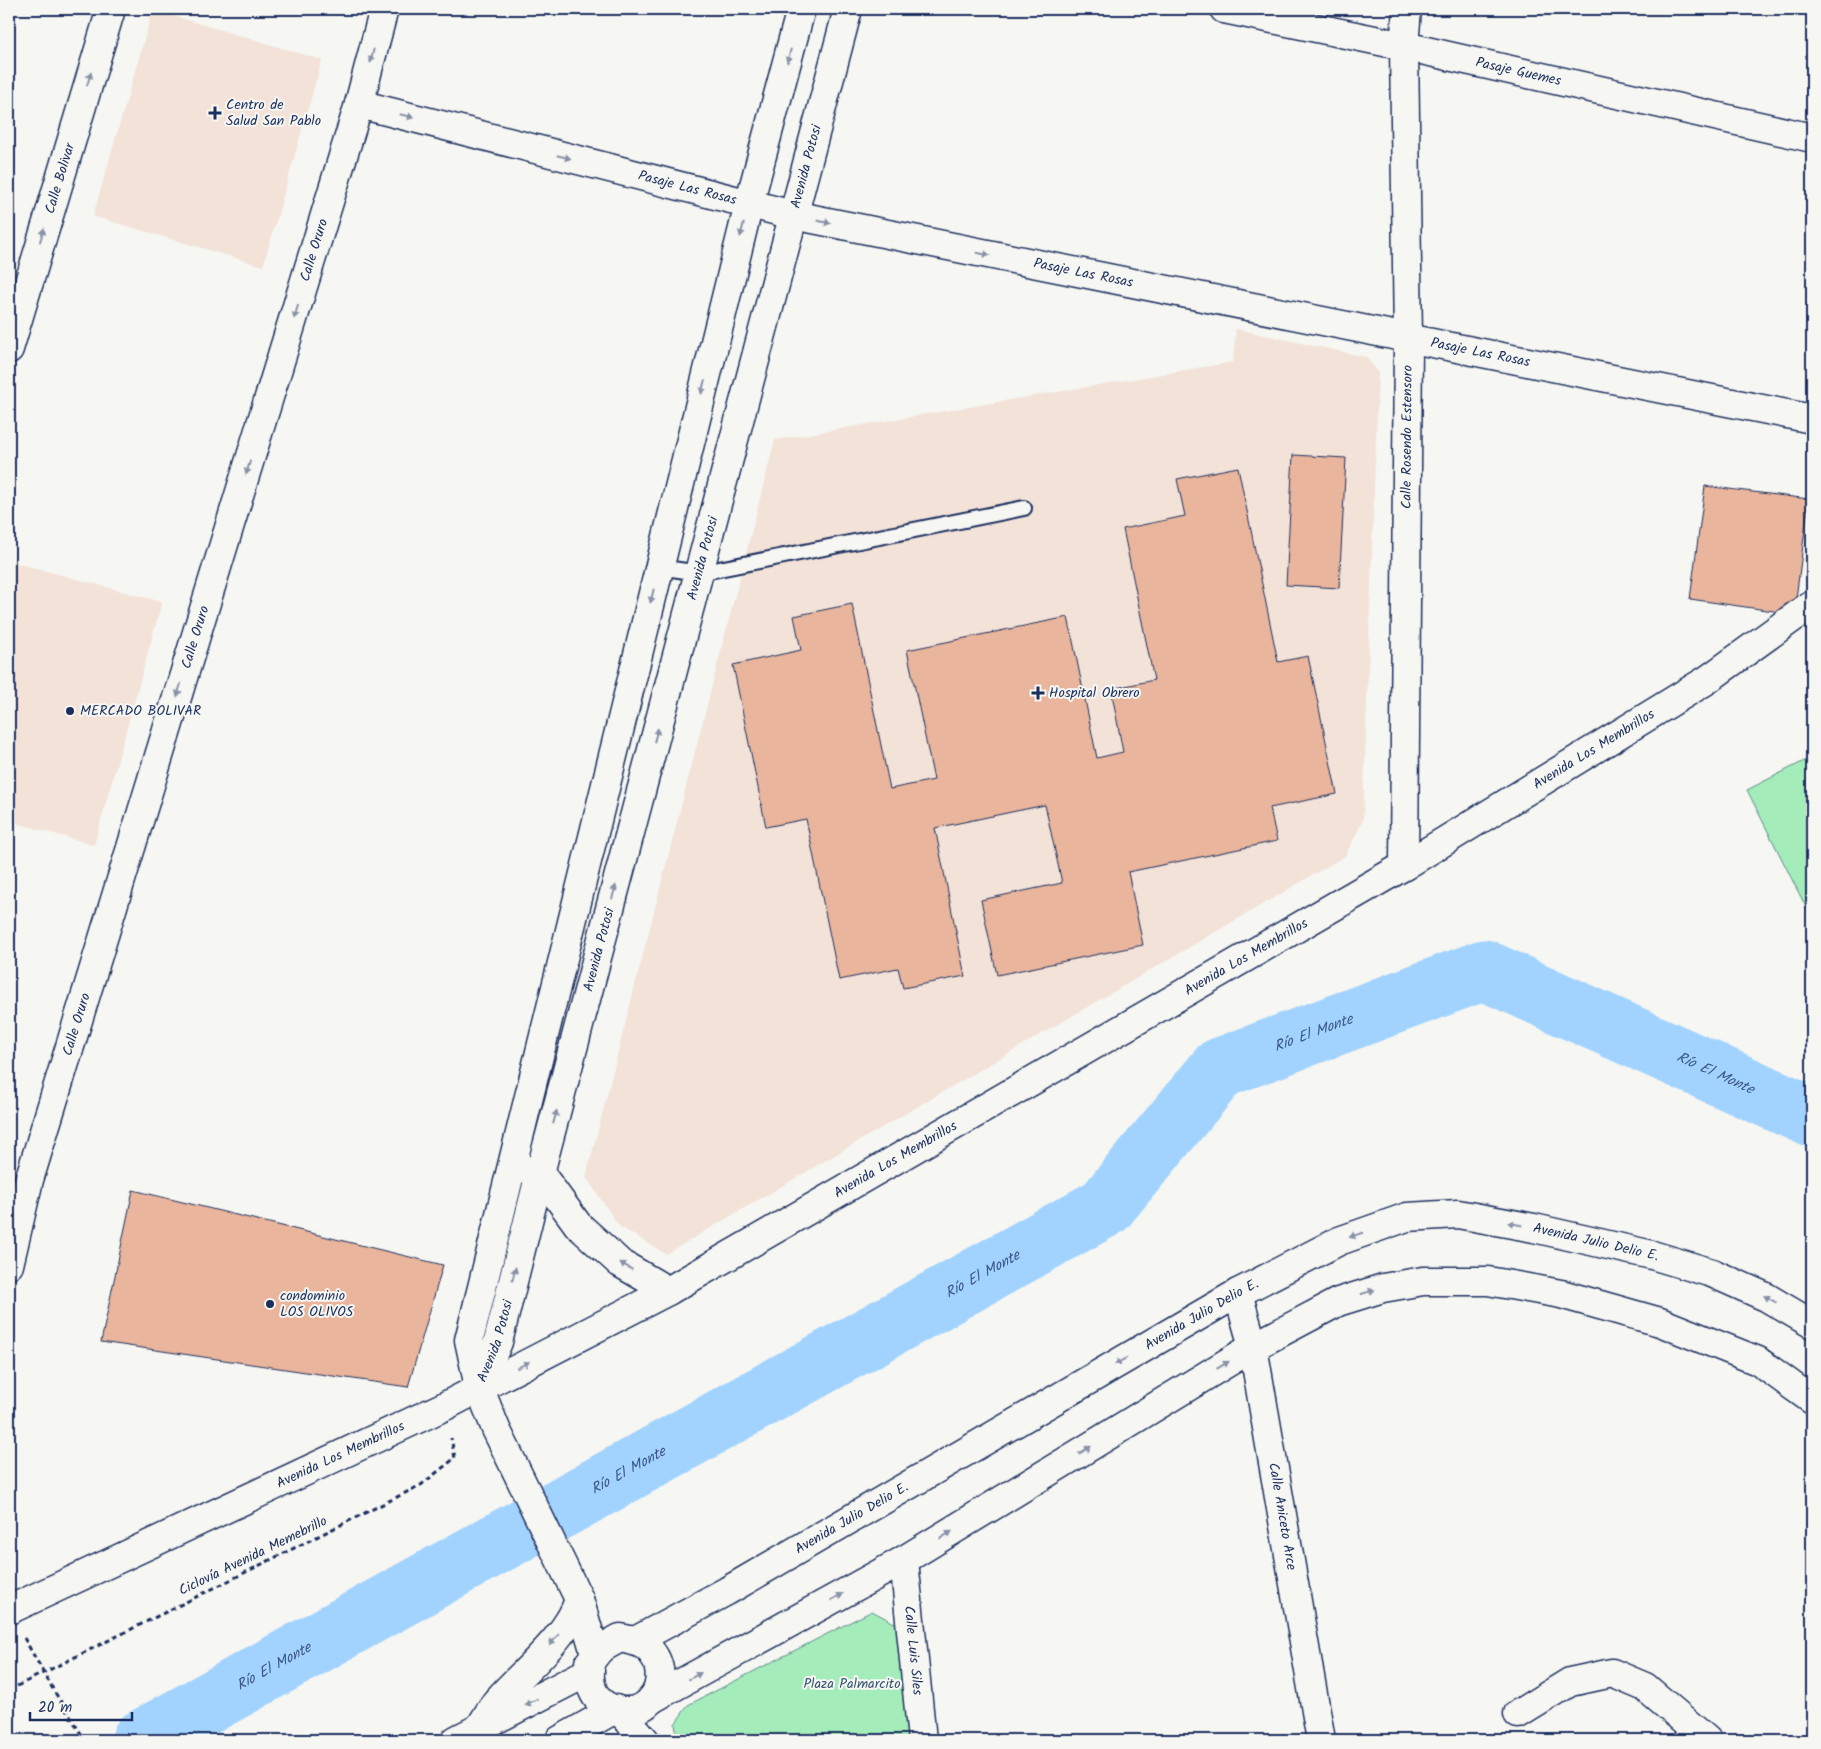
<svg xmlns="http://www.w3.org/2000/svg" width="1821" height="1749" viewBox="0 0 1821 1749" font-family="Kalam,sans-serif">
<rect width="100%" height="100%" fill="#f6f6f2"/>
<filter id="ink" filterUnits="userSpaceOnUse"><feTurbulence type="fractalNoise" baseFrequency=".02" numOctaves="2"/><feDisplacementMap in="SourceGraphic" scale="10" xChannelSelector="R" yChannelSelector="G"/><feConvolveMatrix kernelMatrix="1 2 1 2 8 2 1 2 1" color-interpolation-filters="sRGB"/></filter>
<g filter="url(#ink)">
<path fill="#f2e2d8" d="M153,10L322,60L263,266L93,216Z
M1236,329L1366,357L1378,372L1363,820L1345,856L666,1254L619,1226L586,1177L775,440L1233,362Z
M9,561L162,602L94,845L9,821Z"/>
<path fill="#a4ecba" stroke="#608e8c" d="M1812,757V919L1747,790Z
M872,1611L904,1628L913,1740H678L675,1724L688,1705Z"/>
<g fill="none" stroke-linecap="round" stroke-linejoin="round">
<path stroke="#a2d3ff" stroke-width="61" id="s1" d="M142,1740L1105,1207L1220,1068L1484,970L1812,1117"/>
</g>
<path fill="#e9b59c" stroke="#1b2f5e" d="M1293,455L1346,458L1339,588L1286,585Z
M1238,467L1278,662L1308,656L1337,794L1270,808L1277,841L1128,872L1143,945L997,975L981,900L1062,883L1045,805L935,828L965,976L903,988L898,968L839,980L806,819L766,827L733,665L801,650L794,616L852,604L890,789L934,780L907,650L1068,617L1097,758L1123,752L1111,689L1154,680L1123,529L1185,516L1177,479Z
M1705,486L1809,499L1794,614L1690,599Z
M133,1190L443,1265L408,1387L101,1342Z"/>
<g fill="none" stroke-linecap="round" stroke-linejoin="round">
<defs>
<path id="service" d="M659,567L699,573L1024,508"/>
<g id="minor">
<path id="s2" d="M1224,9L1404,46L1812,138"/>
<path id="s3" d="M359,104L793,215L1812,419"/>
<path id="s4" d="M9,349L111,9"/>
<path id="s5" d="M1404,866L1408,339L1404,46L1407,9"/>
<path id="s6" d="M9,1265L29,1180L359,104L384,9"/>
<path id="s7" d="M1238,1293L1253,1347L1321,1740"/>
<path id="s8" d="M904,1560L922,1740"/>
<path d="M1518,1714L1570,1682L1612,1673L1645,1687L1707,1740"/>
</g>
<g id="tertiary">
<path d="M529,1170L540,1173L578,1225L620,1263L668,1291"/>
<path id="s9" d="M479,1387L498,1342L540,1173L848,9"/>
<path id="s10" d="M9,1610L445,1406L668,1291L1404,866L1707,680L1812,604"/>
<path d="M595,1653L579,1599L496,1429L479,1387L469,1340L749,204L801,9"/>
<path d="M621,1712L645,1740"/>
</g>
<g id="primary">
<path d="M620,1638C629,1640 638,1641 645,1646C662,1658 665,1686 650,1701C635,1717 604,1713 594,1693C589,1684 590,1674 589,1663L600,1649Z"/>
<path id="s11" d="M635,1641L727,1591L1238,1293L1339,1241L1407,1217L1458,1214L1534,1228L1652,1255L1712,1273L1766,1297L1812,1324"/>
<path d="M652,1699L904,1560L1253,1347L1338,1302L1383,1288L1423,1281H1488L1561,1294L1660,1322L1758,1361L1812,1400"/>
<path d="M479,1728C485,1720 490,1710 496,1702C520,1674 570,1635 579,1599"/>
<path d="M456,1740L590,1671"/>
<path d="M560,1740L615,1709"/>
</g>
</defs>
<use href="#service" stroke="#1b2f5e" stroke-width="18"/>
<use href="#minor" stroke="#1b2f5e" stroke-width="31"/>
<use href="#tertiary" stroke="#1b2f5e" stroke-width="31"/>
<use href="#primary" stroke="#1b2f5e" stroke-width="31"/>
<path stroke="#1b2f5e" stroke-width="3" stroke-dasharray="5 4" stroke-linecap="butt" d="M24,1638L54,1691L85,1740
M9,1690L421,1485L455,1458L451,1438"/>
<use href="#service" stroke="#f6f6f2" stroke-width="14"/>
<use href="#minor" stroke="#f6f6f2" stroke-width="28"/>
<use href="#tertiary" stroke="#f6f6f2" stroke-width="28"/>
<use href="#primary" stroke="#f6f6f2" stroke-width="28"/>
</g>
<defs><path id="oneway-solid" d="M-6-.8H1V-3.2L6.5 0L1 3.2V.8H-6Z" transform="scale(1.25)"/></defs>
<g fill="#8892a8">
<use href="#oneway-solid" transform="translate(372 56) rotate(104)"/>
<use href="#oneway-solid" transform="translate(789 56) rotate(105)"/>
<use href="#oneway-solid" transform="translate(89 79) rotate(-73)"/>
<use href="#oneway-solid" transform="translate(407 116) rotate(14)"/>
<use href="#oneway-solid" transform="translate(564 157) rotate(14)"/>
<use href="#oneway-solid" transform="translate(824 222) rotate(11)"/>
<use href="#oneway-solid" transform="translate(742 230) rotate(104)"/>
<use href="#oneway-solid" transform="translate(42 235) rotate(-73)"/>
<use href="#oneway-solid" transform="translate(983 254) rotate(11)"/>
<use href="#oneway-solid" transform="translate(296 312) rotate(107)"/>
<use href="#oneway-solid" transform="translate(703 387) rotate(104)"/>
<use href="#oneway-solid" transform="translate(248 468) rotate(107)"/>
<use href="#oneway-solid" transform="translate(652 596) rotate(104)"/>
<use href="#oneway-solid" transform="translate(179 690) rotate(107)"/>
<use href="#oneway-solid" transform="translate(656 735) rotate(-75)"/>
<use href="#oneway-solid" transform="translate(614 892) rotate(-75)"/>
<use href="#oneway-solid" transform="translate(555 1117) rotate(-75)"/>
<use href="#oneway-solid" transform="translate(1515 1224) rotate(-169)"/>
<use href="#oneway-solid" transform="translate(1356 1235) rotate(161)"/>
<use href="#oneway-solid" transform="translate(626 1266) rotate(-149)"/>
<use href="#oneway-solid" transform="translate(514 1274) rotate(-76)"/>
<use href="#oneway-solid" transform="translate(1368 1292) rotate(-18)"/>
<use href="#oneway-solid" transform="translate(1770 1299) rotate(-150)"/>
<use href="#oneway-solid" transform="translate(1121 1361) rotate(150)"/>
<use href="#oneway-solid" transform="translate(523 1365) rotate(-27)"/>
<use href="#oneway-solid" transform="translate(1223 1365) rotate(-31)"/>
<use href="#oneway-solid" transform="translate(1085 1450) rotate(-31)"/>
<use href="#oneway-solid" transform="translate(946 1535) rotate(-31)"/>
<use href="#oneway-solid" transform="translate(837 1597) rotate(-29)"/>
<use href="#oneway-solid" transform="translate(554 1640) rotate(130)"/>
<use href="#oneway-solid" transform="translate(695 1676) rotate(-29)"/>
<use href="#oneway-solid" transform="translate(531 1702) rotate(153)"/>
</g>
</g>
<g fill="#1b2f5e" stroke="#f6f6f2" stroke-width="2">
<path d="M212.5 105.5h5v5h5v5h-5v5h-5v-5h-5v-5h5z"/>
<path d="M1035.5 685.5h5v5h5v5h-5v5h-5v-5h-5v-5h5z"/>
<circle cx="70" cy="711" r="5"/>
<circle cx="270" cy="1304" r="5"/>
</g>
<g text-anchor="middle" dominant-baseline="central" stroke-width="4" stroke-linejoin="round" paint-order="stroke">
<g font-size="14" fill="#1b2f5e" stroke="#f6f6f2">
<text stroke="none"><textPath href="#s2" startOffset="301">Pasaje Guemes</textPath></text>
<text stroke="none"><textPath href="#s9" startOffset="1264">Avenida Potosi</textPath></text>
<text stroke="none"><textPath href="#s4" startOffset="178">Calle Bolivar</textPath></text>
<text stroke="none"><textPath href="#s3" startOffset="339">Pasaje Las Rosas</textPath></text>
<text stroke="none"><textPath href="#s6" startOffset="1060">Calle Oruro</textPath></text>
<text stroke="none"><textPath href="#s3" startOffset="744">Pasaje Las Rosas</textPath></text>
<text stroke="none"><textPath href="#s3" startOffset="1149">Pasaje Las Rosas</textPath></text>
<text stroke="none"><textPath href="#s5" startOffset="429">Calle Rosendo Estensoro</textPath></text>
<text stroke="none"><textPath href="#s9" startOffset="859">Avenida Potosi</textPath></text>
<text stroke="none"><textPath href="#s6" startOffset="655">Calle Oruro</textPath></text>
<text stroke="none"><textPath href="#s10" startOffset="1805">Avenida Los Membrillos</textPath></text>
<text stroke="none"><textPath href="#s9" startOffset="454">Avenida Potosi</textPath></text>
<text stroke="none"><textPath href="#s10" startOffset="1400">Avenida Los Membrillos</textPath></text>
<text stroke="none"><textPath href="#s6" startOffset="250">Calle Oruro</textPath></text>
<text stroke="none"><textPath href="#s10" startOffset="995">Avenida Los Membrillos</textPath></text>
<text stroke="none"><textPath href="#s11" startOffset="1074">Avenida Julio Delio E.</textPath></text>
<text stroke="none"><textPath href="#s11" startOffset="654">Avenida Julio Delio E.</textPath></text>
<text stroke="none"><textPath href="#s9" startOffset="49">Avenida Potosi</textPath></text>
<text stroke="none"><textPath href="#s10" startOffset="366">Avenida Los Membrillos</textPath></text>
<text stroke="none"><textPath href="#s7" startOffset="228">Calle Aniceto Arce</textPath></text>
<text stroke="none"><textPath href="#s11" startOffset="249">Avenida Julio Delio E.</textPath></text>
<text transform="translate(253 1556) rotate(-26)">Ciclovía Avenida Memebrillo</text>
<text stroke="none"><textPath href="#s8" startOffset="91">Calle Luis Siles</textPath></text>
</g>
<g font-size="14" fill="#1b2f5e" stroke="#f6f6f2" text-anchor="start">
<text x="226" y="105">Centro de<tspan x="226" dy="16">Salud San Pablo</tspan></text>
<text x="1049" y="693">Hospital Obrero</text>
<text x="80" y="711">MERCADO BOLIVAR</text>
<text x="280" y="1296">condominio<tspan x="280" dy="16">LOS OLIVOS</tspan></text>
</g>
<g font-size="14" fill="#365570" stroke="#f6f6f2">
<text x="852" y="1684">Plaza Palmarcito</text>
</g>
<g font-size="15" font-style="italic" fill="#3d5886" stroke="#f6f6f2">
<text stroke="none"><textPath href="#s1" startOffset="1381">Río El Monte</textPath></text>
<text stroke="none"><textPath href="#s1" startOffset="1816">Río El Monte</textPath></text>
<text stroke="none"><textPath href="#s1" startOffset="961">Río El Monte</textPath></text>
<text stroke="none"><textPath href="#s1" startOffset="556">Río El Monte</textPath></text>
<text stroke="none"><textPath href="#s1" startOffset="151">Río El Monte</textPath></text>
</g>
</g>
<rect width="1821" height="1749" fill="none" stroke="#f6f6f2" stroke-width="30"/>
<rect x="15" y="15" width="1791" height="1719" fill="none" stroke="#1b2f5e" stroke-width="2" filter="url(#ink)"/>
<path d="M30 1712v8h102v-8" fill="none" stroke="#1b2f5e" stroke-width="2.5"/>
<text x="38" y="1712" font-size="15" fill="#1b2f5e" stroke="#f6f6f2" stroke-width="4" paint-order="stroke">20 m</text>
</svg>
